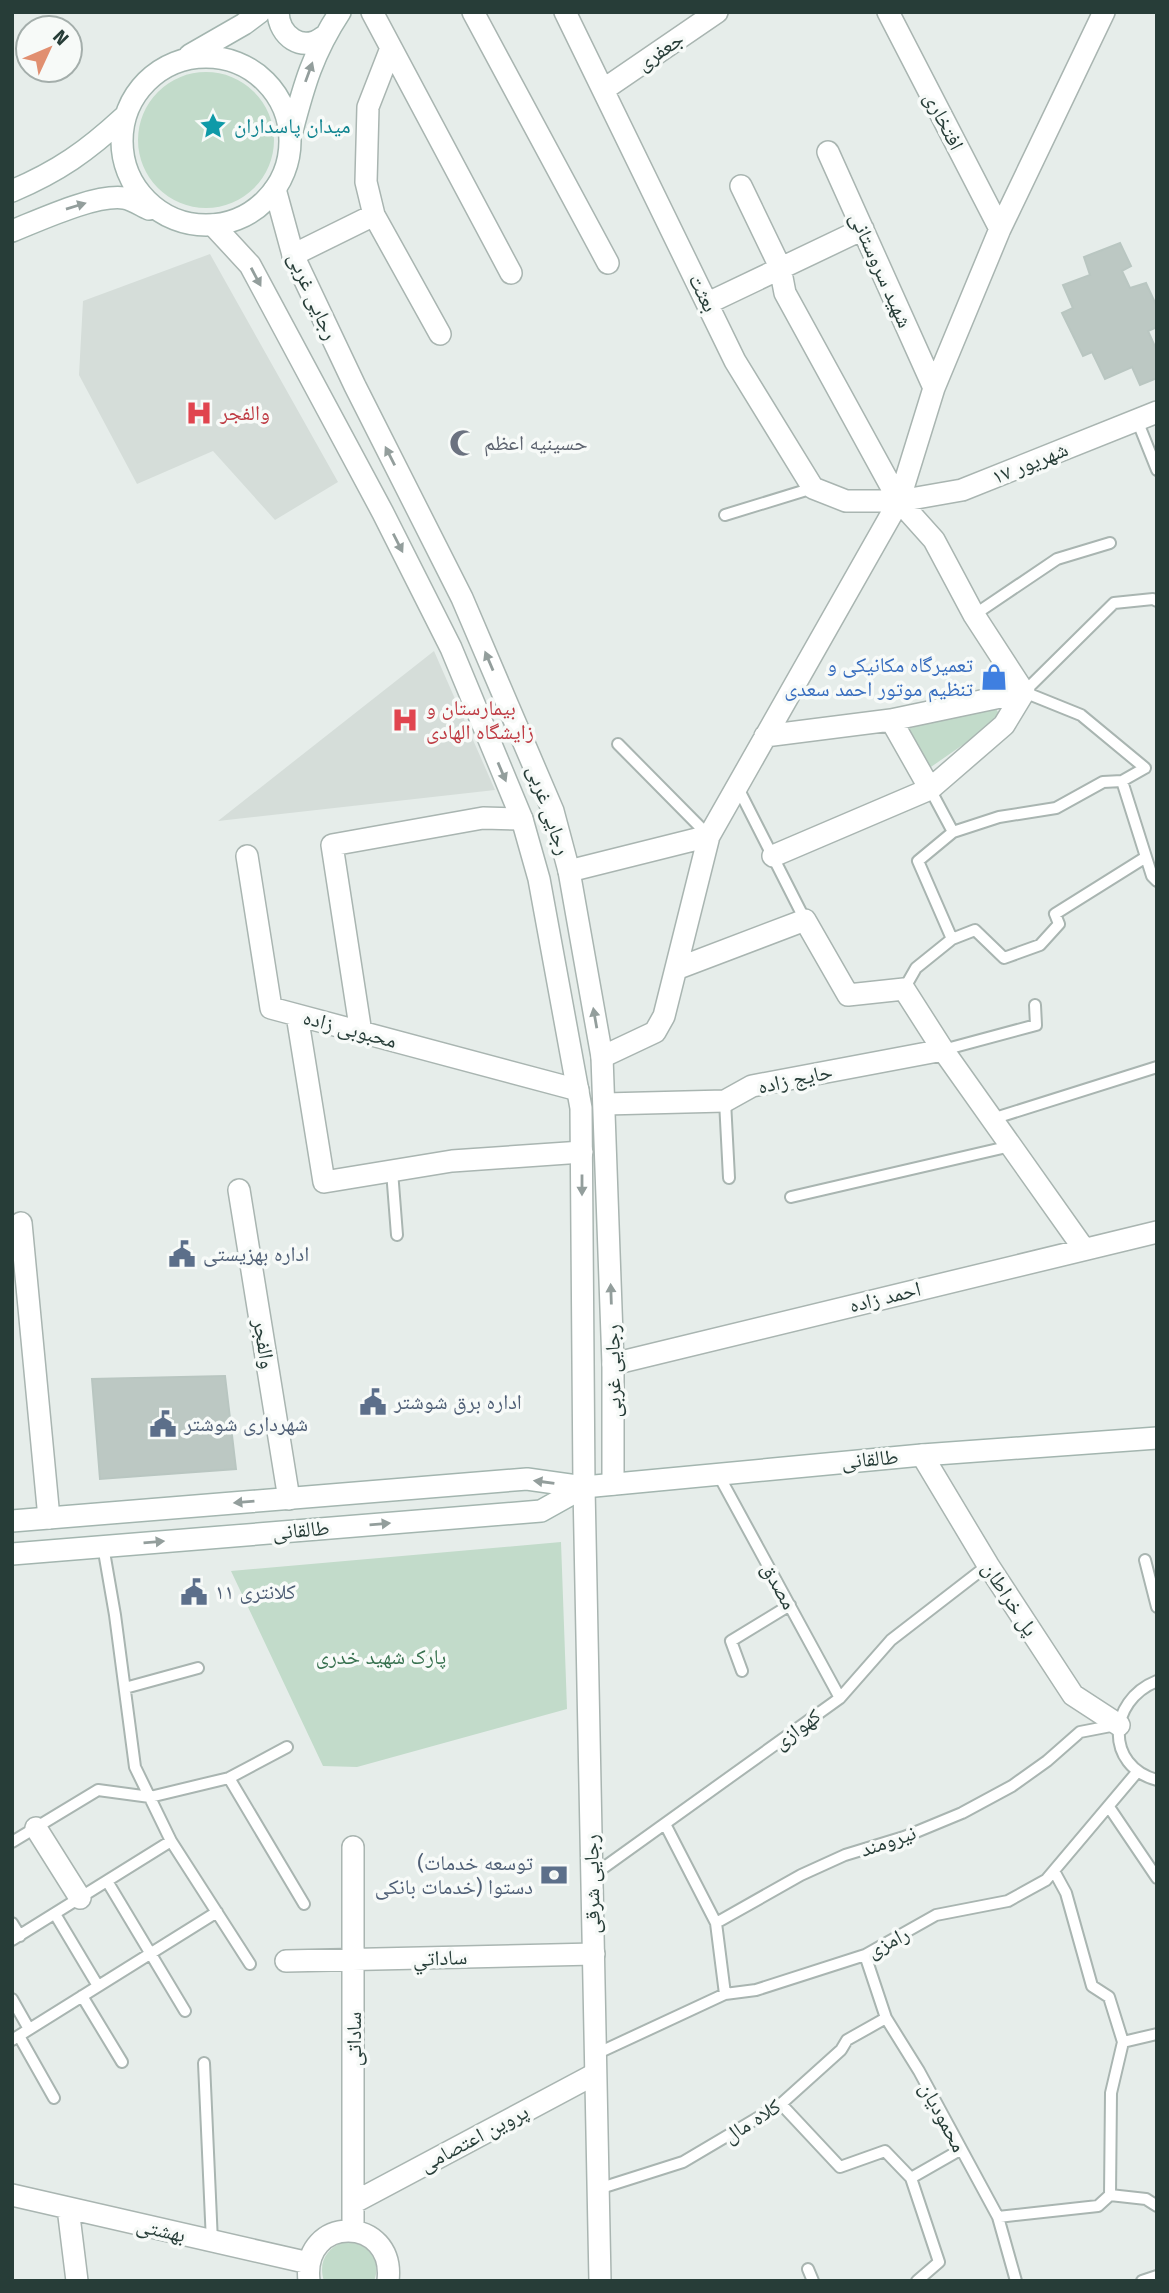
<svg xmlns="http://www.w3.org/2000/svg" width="1169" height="2293" viewBox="0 0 1169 2293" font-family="'Fira Sans','Noto Naskh Arabic',sans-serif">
<rect width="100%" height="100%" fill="#e6edea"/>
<path fill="#d5ddd9" d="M210,254L338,482L275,520L213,451L137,484L79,375L83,301Z
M434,651L495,790L218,821Z"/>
<path fill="#c2dbca" d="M138 140a68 68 0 1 1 136 0a68 68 0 1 1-136 0Z
M994,705L999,714L990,726L928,769L907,729Z
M561,1542L567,1709L357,1767L323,1766L231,1571Z
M343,2242C366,2241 383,2258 374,2281H324C318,2263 326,2249 343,2242Z"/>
<path fill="#bcc8c3" stroke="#b9c6c1" stroke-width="2" d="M1120,243L1131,266L1122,271L1130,288L1146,283L1157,307V327L1148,331L1157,351V378L1140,385L1132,367L1105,379L1092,352L1083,356L1062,313L1073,308L1063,285L1090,275L1084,257Z
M225,1376L236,1469L100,1479L92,1379Z"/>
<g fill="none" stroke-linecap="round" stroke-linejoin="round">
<defs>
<path id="service" d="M1137,420L1157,470
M725,515L813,488
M1157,601L1153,599L1114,603L1024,692L1081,715L1145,768L1122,781L1152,876L1157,881
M974,615L1057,559L1110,543
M618,744L709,836
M1122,781L1103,782L1056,808L999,817L953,832L918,861L952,939L975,930L1004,958L1040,945L1059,924L1055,914L1146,857
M737,786L805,920
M930,789L953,832
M904,989L916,968L952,939
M943,1050L1036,1025L1035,1005
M725,1101L729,1178
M992,1119L1157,1067
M392,1171L397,1235
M791,1197L1011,1146
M718,1474L840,1698
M1145,1560L1157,1607
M742,1671L731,1641L790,1605
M1157,1681C1107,1701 1105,1766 1157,1780
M125,1688L198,1668
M229,1778L304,1904
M1109,1807L1157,1878
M665,1824L716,1923L725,1994
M171,1841L250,1964
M12,1842L98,1790L150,1797L229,1778L287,1747
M1054,1871L1066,1893L1092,1986L1109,1997L1123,2042L1111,2093L1110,2195L1146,2199L1157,2206
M592,1876L840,1698L891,1640L988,1565
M107,1881L185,2011
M55,1914L98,1986
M12,1923L20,1936
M716,1923L801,1875L845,1855L904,1837L962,1813L1012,1786L1047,1761L1080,1732L1116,1725
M12,1940L171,1841L135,1767L115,1615L103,1546
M865,1955L886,2018L919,2071L998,2217L1016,2281
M82,1996L122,2062
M12,1999L29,2029
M19,2036L54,2098
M12,2040L217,1912
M1123,2042L1157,2034
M596,2054L725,1994L756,1990L865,1955L936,1915L1008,1901L1046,1880L1138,1771
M204,2063L212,2242
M781,2104L840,2167L885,2151L911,2178L939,2262L917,2281
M911,2178L960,2150
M598,2189L683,2162L781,2104L841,2050L847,2040L886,2018
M998,2217L1098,2206L1110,2195
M808,2269L813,2281
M1142,2281L1157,2276"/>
<path id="minor" d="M372,12L511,273
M473,12L608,263
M565,12L735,361L813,488L846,501H899L962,490L1157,412
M888,12L1000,229
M391,48L368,107L366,182L374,215L440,334
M603,90L717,12
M828,152L934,388
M741,186L780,267L785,293L899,501L934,540L974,615L1024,692
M293,255L374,215
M708,303L863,229
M765,736L891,720
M247,856L271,1008L578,1090
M773,856L930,789L891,720L1024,692L1004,725L930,789
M569,871L709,836
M676,969L805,920L848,995L904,989L943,1050L1084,1249
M297,1015L324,1182L452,1161L582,1152
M361,1033L332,845L483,818L522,819
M602,1057L655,1032L664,1016L709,836L899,501L934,388L1000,229L1104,12
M605,1104L725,1101L752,1086L943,1050
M239,1190L289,1499
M21,1223L49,1518
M613,1364L1157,1232
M922,1455L988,1565L1073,1695L1119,1725
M36,1828L80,1898
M353,1847V2231
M286,1961L594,1954
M12,2195L309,2263
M353,2203L595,2074
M68,2208L77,2281
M309,2281C301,2214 396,2215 388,2281"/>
<path id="tertiary" d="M275,189L293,255L355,386L462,598L553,811L569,871L602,1057L613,1364V1484
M213,225L250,265L383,513L451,648L522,819L539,879L581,1108L584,1487L600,2281"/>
<path id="secondary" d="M278,12C279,36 302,53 323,37
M190,55L244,24L260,12
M122 141a84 84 0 1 1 168 0a84 84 0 1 1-168 0Z
M292,131C304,85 313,53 340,12
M12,191C59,171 87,151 124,117
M12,231C40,220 95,194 124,198C132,199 142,206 149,209
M584,1487L922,1455L1157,1438
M12,1521L527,1479L584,1487L541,1511L12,1554"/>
</defs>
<use href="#service" stroke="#a9b5b1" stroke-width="14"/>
<use href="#minor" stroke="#a9b5b1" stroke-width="24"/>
<use href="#tertiary" stroke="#a9b5b1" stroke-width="24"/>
<use href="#secondary" stroke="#a3b5af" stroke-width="24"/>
<use href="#service" stroke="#fff" stroke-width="10"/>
<use href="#minor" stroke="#fff" stroke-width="21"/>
<use href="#tertiary" stroke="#fff" stroke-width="21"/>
<use href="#secondary" stroke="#fff" stroke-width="21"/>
</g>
<defs><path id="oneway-solid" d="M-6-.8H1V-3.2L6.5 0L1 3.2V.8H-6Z" transform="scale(1.75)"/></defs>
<g fill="#939e9c">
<use href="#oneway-solid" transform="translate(309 72) rotate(-70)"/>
<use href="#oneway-solid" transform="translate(76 206) rotate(-17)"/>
<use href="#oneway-solid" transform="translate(256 277) rotate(62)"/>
<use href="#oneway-solid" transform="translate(390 456) rotate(-117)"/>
<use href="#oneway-solid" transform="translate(398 543) rotate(63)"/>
<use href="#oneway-solid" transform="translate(489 661) rotate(-113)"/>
<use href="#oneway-solid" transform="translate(502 772) rotate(67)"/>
<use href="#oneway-solid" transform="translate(595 1018) rotate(-100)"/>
<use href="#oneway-solid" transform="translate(582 1185) rotate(90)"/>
<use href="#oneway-solid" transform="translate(611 1294) rotate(-92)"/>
<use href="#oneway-solid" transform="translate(544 1482) rotate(-172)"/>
<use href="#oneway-solid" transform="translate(244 1502) rotate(175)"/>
<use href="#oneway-solid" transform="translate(380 1524) rotate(-5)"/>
<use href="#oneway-solid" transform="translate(154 1542) rotate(-5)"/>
</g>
<defs>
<symbol id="sight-bare" viewBox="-9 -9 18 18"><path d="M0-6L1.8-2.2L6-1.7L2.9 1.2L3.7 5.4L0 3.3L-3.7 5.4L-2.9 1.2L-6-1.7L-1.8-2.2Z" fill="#0f9aa8" stroke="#f7faf8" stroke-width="2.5" paint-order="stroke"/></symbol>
<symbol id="hospital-bare" viewBox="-9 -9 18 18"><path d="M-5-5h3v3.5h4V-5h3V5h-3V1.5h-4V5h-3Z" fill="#e0444e" stroke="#f7faf8" stroke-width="2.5" paint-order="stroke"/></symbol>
<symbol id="mosque-bare" viewBox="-9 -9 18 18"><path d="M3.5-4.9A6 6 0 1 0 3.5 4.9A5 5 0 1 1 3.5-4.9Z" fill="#6b7280" stroke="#f7faf8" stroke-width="2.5" paint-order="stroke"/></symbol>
<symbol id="shop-bare" viewBox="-9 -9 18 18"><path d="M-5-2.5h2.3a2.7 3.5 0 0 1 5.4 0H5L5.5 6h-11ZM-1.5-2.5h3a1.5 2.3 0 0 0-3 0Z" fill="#3f7fe0" stroke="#f7faf8" stroke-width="2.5" paint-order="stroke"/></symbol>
<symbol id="civic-bare" viewBox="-9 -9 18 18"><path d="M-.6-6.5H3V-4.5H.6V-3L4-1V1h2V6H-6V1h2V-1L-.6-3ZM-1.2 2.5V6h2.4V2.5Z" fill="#5c6f8a" stroke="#f7faf8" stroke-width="2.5" paint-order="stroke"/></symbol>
<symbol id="bank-bare" viewBox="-9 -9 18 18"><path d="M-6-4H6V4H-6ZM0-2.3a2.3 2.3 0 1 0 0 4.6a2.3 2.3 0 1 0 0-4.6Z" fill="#5c6f8a" stroke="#f7faf8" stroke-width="2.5" paint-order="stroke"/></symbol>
</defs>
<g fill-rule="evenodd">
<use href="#sight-bare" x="194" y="107" width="38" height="38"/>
<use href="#hospital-bare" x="180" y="394" width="38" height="38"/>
<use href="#mosque-bare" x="444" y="424" width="38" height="38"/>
<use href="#shop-bare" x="975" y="658" width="38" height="38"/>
<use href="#hospital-bare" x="386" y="701" width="38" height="38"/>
<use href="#civic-bare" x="163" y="1235" width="38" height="38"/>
<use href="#civic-bare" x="354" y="1383" width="38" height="38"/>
<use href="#civic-bare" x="144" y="1405" width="38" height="38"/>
<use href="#civic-bare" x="175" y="1573" width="38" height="38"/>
<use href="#bank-bare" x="535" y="1856" width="38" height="38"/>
</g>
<g text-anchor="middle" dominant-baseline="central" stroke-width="7" stroke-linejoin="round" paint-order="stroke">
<g font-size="21" fill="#273d38" stroke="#f7faf8">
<text transform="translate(660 51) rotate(-34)">جعفری</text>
<text transform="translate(944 121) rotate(63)">افتخاری</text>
<text transform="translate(881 270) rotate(66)">شهید سروستانی</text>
<text transform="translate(703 293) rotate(64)">بعثت</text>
<text transform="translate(313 296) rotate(66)">رجایی غربی</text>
<text transform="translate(1030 463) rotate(-22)">۱۷ شهریور</text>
<text transform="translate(549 810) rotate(71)">رجایی غربی</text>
<text transform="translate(350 1029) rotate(15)">محبوبی زاده</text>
<text transform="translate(795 1079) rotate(-12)">حایج زاده</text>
<text transform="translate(885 1297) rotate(-14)">احمد زاده</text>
<text transform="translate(264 1344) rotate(81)">والفجر</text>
<text transform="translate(613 1371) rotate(-91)">رجایی غربی</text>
<text transform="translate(870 1459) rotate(-5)">طالقانی</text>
<text transform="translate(301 1530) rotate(-5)">طالقانی</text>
<text transform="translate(779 1586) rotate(61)">مصدق</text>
<text transform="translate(1010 1599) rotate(57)">پل خراطان</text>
<text transform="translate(797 1729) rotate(-36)">کهوازی</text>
<text transform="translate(888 1841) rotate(-19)">نیرومند</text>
<text transform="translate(592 1884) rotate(-91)">رجایی شرقی</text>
<text transform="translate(888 1942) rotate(-27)">رامزی</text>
<text transform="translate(440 1958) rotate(-2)">ساداتي</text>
<text transform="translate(354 2039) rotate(-90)">ساداتی</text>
<text transform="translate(943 2117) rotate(62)">محمودیان</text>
<text transform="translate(752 2121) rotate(-32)">کلاه مال</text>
<text transform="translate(474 2138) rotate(-28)">پروین اعتصامی</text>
<text transform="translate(161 2230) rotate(13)">بهشتی</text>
</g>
<g font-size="21" fill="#0d838f" stroke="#f7faf8" text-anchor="start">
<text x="234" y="126">میدان پاسداران</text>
</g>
<g font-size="21" fill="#be3a42" stroke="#f7faf8" text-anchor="start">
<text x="220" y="413">والفجر</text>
<text x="426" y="708">بیمارستان و<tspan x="426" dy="24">زایشگاه الهادی</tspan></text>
</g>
<g font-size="21" fill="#5b616d" stroke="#f7faf8" text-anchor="start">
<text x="484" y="443">حسینیه اعظم</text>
</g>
<g font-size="21" fill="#366cbe" stroke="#f7faf8" text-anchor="end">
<text x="973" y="665">تعمیرگاه مکانیکی و<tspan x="973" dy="24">تنظیم موتور احمد سعدی</tspan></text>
</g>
<g font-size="21" fill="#4e5e75" stroke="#f7faf8" text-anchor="start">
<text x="203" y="1254">اداره بهزیستی</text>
<text x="394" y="1402">اداره برق شوشتر</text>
<text x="184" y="1424">شهرداری شوشتر</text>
<text x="215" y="1592">کلانتری ۱۱</text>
<text x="533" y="1863" text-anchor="end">(توسعه خدمات<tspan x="533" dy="24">دستوا (خدمات بانکی</tspan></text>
</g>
<g font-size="21" fill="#36704e" stroke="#f7faf8">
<text x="381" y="1657">پارک شهید خدری</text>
</g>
</g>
<rect width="1169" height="2293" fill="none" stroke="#273d38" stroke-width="28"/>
<g transform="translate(49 49) rotate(46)"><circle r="33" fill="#f7faf8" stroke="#a4aeab" stroke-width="2"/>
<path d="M0-5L12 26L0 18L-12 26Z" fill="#e18f70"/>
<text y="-10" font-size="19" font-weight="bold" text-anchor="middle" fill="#273d38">N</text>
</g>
</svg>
